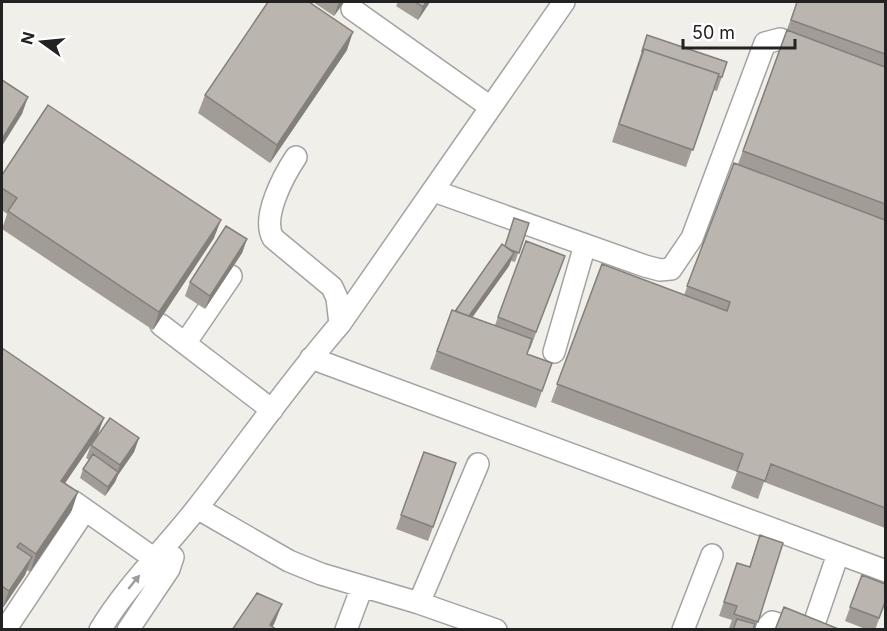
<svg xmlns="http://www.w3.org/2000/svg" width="887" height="631" viewBox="0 0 887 631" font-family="Inter,sans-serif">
<rect width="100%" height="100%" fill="#f1efea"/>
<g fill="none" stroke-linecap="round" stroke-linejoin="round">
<defs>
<path id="minor" d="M352,9L489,106
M296,157C284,175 261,217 273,238L332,287L337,298L340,324
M434,191L645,266L660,270L671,269L692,238L765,43L780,39L808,50
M161,325L272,410
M186,342L231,276
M554,352L585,245
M311,358L886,571
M74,502L169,569
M197,508L289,561L321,574L419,603L496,630
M419,603L478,464
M5,630L85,510
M100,630C127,585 165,549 197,508C245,447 289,383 340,324L564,2
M128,630L169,569L173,557
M346,630L362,587
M683,630L712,555
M764,630L772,622L796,630
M812,630L838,554"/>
</defs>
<use href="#minor" stroke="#a3a3a3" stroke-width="24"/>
<use href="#minor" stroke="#fff" stroke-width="21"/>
</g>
<path fill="#a19c96" d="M313,2H344L334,16Z
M398,2H430L418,20L396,6Z
M797,2H885V528L764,482L758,499L731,488L737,472L551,402L602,264L684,295L734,163L738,164Z
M647,35L727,62L717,91L713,90L686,167L612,142Z
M347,50L270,163L198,113L205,95Z
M2,175L214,238L153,330L2,229L7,214L2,210Z
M529,223L515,262L511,261L509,266L472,317L495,325L526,241L565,256L530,349H529L527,354L552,363L536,408L430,369L452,310L456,311L504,246Z
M247,239L242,253L205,309L185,296L190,282Z
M2,348L104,418L97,436L139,438L134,452L118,475L115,482L105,496L80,478L83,469L89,460L86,458L91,445L65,483L72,510L30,572L27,570L25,575L2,609Z
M424,452L456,463L428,541L396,529Z
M760,535L783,543L755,630H733L729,628L732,620L719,616L737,563L749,567Z
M862,575L885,603L875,630H868L845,621Z"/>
<path fill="#837f7a" d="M339,2H344L334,16Z
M426,2H430L418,20L423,7Z
M353,32L347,50L270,163L277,145Z
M28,97L22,114L2,146V139Z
M221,220L214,238L153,330L159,312Z
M247,239L242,253L205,309L210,296Z
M514,253L509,266L462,332L467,318Z
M104,418L97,436L55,498L61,481Z
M139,438L134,452L118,475L115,482L105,496L108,487L116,476L120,465Z
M78,492L72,510L30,572L36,554Z
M32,557L25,575L2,609L9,591Z
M282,604L275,622L271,630L270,625Z"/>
<path fill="#bbb5af" stroke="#837f7a" stroke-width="1.5" d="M268,2H309L353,32L277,145L205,95Z
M415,2H426L423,7Z
M797,2H885V54L791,20Z
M787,30L885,67V204L743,151Z
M647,35L727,62L722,77L718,76L719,74L644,49L643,51H642Z
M644,49L719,74L693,150L619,124Z
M2,80L28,97L2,139Z
M48,105L221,220L159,312L8,211L17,198L2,188V175Z
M734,163L885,220V508L771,464L765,481L737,471L743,454L557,384L602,264L727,311L730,302L687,286Z
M514,218L529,223L519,253L511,250L505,246Z
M226,226L247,239L210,296L190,282Z
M526,241L565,256L536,332L498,317Z
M502,244L514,253L469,316L458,312L456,310Z
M452,310L532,339L527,354L552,363L542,391L437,351Z
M2,348L104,418L61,481L78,492L36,554L20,543L17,547L32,557L9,591L2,586Z
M110,418L139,438L120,465L91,445Z
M424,452L456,463L433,527L401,515Z
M93,454L118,472L108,487L83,469Z
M760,535L783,543L758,622L734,614L737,606L724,602L737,563L750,567Z
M862,575L885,584V602L879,618L850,607Z
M257,593L282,604L270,625L277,630H232Z
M784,607L841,630H775Z
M737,619L755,624L753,630H733Z"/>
<defs><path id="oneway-solid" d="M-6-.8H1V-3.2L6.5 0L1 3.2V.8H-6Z" transform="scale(1.5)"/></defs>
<use fill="#9c9c9c" href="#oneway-solid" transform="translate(134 582) rotate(-51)"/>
<rect width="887" height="631" fill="none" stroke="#222222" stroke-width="6"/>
<g transform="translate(42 42) rotate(285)" stroke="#ffffff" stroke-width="4.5" paint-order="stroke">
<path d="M0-4.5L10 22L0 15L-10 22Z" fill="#222222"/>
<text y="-9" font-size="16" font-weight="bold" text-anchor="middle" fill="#222222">N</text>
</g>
<path d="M683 39v9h112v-9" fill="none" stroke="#222222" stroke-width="3"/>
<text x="692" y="39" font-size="18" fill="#222222" stroke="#ffffff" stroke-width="4.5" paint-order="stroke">50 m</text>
</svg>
